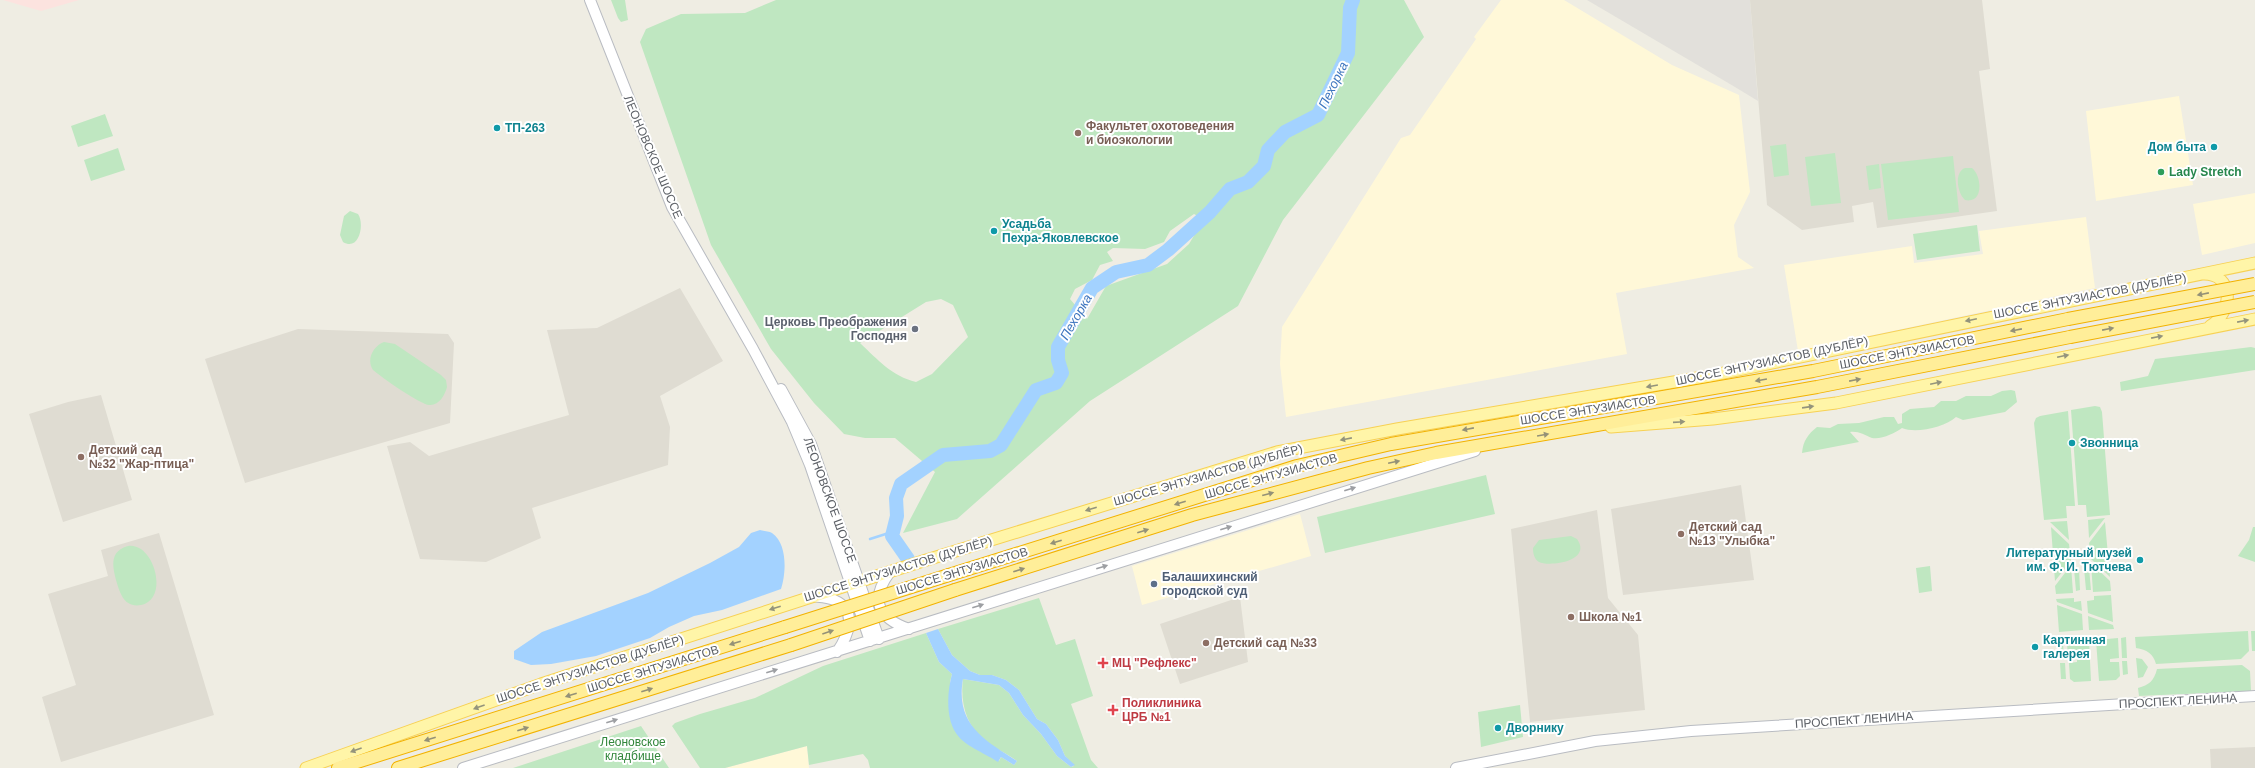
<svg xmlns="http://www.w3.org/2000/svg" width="2255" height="768" viewBox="0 0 2255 768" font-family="Arial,sans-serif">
<rect width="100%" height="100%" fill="#efede3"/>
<path fill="#fff8d8" d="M1501,0H1564L1672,65L1739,95L1750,192L1734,225L1738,257L1754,268L1616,293L1627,354L1286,417L1280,364L1282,327L1401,138L1410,135L1476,39L1474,37Z
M2179,96L2193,185L2096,201L2086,111Z
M2255,193V243L2202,255L2193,204Z
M2086,217L2095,288L1798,351L1784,265L1912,246L1914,263L1983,254L1979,231Z
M1300,514L1311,556L1142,605L1132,566Z
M807,746L809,768H725Z"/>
<path fill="#e2e0db" d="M1587,0H1750L1758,101L1735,87Z"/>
<path fill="#dfdcd2" d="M1750,0H1982L1990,69L1979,71L1997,211L1877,228L1873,202L1852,206L1854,222L1802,230L1767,205Z
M680,288L723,361L660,396L670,427L668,465L532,508L541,538L486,562L420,559L387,446L410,442L429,456L569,415L547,330L597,328Z
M298,329L448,334L454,343L450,423L245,483L205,359Z
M101,395L132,500L63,522L29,414L68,402Z
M1741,485L1754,580L1623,595L1611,509Z
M1597,510L1608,598L1638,635L1645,710L1530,722L1511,529Z
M159,533L214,715L61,762L42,697L76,685L48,594L108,576L101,550Z
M1240,597L1248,662L1180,684L1160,624Z
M2255,747V768H2211L2210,749Z"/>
<path fill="#fce3df" d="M3,0H79L41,11Z"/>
<path fill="#bfe7c1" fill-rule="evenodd" d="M611,0H625L628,20L621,22L618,18Z
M776,0H1404L1424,37L1283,220L1238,306L1090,401L957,519L903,533L935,472L895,438H865L844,434L814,403L771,349L711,245L640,42L646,29L681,14L745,13ZM1194,214L1204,219L1189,244L1167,264L1106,286L1087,319L1070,299L1075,289L1092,280L1100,265L1113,261L1107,252L1113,248L1145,249L1164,242L1170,231ZM941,299L953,305L968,337L932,374L916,382C892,376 878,360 860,343L926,302Z
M105,114L113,136L78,147L71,126Z
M1786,144L1789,175L1774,177L1770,146Z
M118,148L125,170L91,181L84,160Z
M1835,153L1841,203L1811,206L1805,157Z
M1953,156L1959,212L1888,220L1881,164Z
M1879,164L1881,188L1869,190L1866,166Z
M1965,168H1972C1982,176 1984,204 1965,200C1957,193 1954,172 1965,168Z
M350,211L358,214C365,224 359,252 343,242L340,235L344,216Z
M1977,225L1980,251L1917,260L1913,234Z
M384,342L395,344L441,375L446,380L447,387C445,395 439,406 429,405C421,405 381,377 373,370C366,360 373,346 384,342Z
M2251,347L2255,348V370L2121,391L2120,382L2148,376L2155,359Z
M2011,390L2015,391L2017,402L2005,412L1963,420L1956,417C1945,427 1916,434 1902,428C1895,433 1881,440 1872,438C1864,435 1859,431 1850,432L1859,442L1802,453C1803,441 1808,434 1817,427L1830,428L1838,424L1859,423L1884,417H1894L1898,424L1902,423V414L1910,409L1934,407L1941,401H1956L1966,396H1991L2002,391Z
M2095,406L2100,407L2102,412L2110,515L2087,517L2086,505H2078L2071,410Z
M2068,411L2075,506H2066L2067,518L2044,520L2034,423L2036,418L2040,416Z
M1486,475L1495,514L1325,553L1317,517Z
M2105,518L2089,538L2088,520Z
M2067,521L2069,540L2050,522Z
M2105,522L2110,577L2091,559L2089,543Z
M2051,527L2069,544L2071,561L2055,581Z
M2253,527H2255V562L2238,556L2249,540Z
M1571,536L1577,539C1593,562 1548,567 1539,562C1534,559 1533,553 1533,548L1539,540Z
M128,546C154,542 170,599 141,605C124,608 120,593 116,580C112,565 110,551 128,546Z
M2091,563L2110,581L2111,591L2093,592Z
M2071,565L2073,593L2056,594L2055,586Z
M1930,566L1932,591L1919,593L1916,568Z
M2079,568L2080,590L2076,591L2074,569Z
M2084,568H2089L2091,590H2086Z
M2111,595L2113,622L2088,613L2087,601L2094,600V596Z
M1039,598L1056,645L1075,639L1093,696L1071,704L1091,760L1098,768H870L868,760L863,754L809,765L807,746L725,768H700L672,726L675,723L700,714L755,698L823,666L926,633L939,662L952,674L950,682V715L999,761L1001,757L1014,765L1017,761C1007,753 995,749 985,741C966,726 960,702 963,679L999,685L1009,693L1023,715L1041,734L1057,756L1071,767L1074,766L1065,756L1058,740L1046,724L1037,719L1019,690L1006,680L992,675H980L970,671L952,655L938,629Z
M2074,598V602L2081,601L2082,611L2057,602L2056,599Z
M2057,605L2082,614L2083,630L2059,632Z
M2088,616L2113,625L2114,629L2089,630Z
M2248,631L2249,651L2241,659L2156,664C2153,653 2147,650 2136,648L2135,637Z
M2251,631H2255V651H2252Z
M2126,637L2127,658H2122L2121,638Z
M2118,638L2119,658L2110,659V662H2119L2120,676L2116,680L2099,681L2096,640Z
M2089,641L2091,681L2074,682L2070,679L2069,663L2077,662V659H2068L2067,642Z
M2063,642L2064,660H2059L2058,643Z
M2136,658L2142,659L2148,667L2143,677L2138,678Z
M2122,661H2127L2128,674L2123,675Z
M2060,663H2065L2066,679H2061Z
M2242,665L2250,671L2251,691L2139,696L2138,688C2149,685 2154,681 2157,669Z
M1520,705L1523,737L1481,747L1478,712Z
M641,726L669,768H513Z"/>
<path fill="#a3d2ff" d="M760,530C764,531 769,531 772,533C788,544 786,574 781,589L722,610L694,616L669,627L650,638L596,656L551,664L531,665L514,659V651L542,632L648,593L710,563L739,547L751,533Z
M938,629L952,655L970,671L980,675H992L1006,680L1019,690L1037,719L1046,724L1058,740L1065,756L1075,765L1071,767L1057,756L1041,734L1023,715L1009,693L999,685L963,679C955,724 984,740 1017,761L1014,765L1001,757L998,762C988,755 966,746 959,737C945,722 947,692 952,674L939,662L926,633Z"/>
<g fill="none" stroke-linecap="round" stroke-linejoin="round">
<path stroke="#a3d2ff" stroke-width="2.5" d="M870,539L892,532"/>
<path stroke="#a3d2ff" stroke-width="14" d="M908,559L892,536L897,516L896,498L901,484L943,455L990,451L1001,445L1036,390L1056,383L1062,373L1058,360V347L1092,288L1116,272L1148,265L1168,250L1210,212L1230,189L1248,182L1264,166L1268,150L1285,132L1318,115L1348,53L1350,8L1353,0"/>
<defs>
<path id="secondary" d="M590,0L672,207L753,349L792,422L810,465L870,641
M781,389L811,444L879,639
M890,572C869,600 878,618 909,629
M812,596C819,597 828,597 834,600C859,611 848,636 837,652
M463,768L1475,451
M1456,768L1595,741L1691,731L2255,696"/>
<path id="primary" d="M2204,274C2234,274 2234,312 2210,326
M1611,427L1713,419L1836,403L2255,319
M306,768L541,684L920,562L1277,452L1397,429L1709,376L2255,263"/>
<path id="trunk" d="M949,575L1297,466L1391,444L1813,371L2068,319
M955,590L1192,515L1368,468L1436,453L1817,387L2070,337
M338,768L785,627
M398,768L791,645"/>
</defs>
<use href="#secondary" stroke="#b9bcc2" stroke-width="12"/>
<use href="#primary" stroke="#f7d154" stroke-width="13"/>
<use href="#trunk" stroke="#f2b200" stroke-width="14"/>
<use href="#secondary" stroke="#fff" stroke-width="10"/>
<use href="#primary" stroke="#fff5a8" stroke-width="11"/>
<use href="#trunk" stroke="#fe9" stroke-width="12"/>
<defs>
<path id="trunk-bridge" d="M2068,319L2255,284
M2070,337L2255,302
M785,627L949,575
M791,645L955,590"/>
</defs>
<use href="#trunk-bridge" stroke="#f2b200" stroke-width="14" stroke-linecap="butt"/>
<use href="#trunk-bridge" stroke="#fe9" stroke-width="12"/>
</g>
<defs><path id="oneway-solid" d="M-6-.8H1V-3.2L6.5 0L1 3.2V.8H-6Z"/></defs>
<g fill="#949177">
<use href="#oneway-solid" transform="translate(2203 294) rotate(169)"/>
<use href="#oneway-solid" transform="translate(2108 329) rotate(-11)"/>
<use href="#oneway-solid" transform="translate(2016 330) rotate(169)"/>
<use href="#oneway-solid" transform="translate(1761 380) rotate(170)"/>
<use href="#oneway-solid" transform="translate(1855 380) rotate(-11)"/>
<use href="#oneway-solid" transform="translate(1468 429) rotate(169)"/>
<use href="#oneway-solid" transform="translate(1543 435) rotate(-10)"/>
<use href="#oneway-solid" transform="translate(1394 462) rotate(-12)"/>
<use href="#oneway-solid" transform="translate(1268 494) rotate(-15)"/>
<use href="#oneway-solid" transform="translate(1180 503) rotate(163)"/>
<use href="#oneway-solid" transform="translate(1143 531) rotate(-17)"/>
<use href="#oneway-solid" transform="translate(1056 542) rotate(162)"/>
<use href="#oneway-solid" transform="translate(1019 570) rotate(-17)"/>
<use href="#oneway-solid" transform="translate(828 632) rotate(-19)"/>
<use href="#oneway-solid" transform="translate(735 643) rotate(163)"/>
<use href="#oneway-solid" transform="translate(647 690) rotate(-18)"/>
<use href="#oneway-solid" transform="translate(571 695) rotate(163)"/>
<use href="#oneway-solid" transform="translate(523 729) rotate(-18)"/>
<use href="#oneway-solid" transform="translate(430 739) rotate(163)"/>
</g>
<g fill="#94947c">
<use href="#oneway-solid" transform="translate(1971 320) rotate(168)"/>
<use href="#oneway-solid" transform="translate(2243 321) rotate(-11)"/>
<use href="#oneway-solid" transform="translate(2157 337) rotate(-11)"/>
<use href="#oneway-solid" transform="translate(2063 356) rotate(-12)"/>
<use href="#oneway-solid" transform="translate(1936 383) rotate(-12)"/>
<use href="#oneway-solid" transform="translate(1652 386) rotate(170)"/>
<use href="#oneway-solid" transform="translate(1808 407) rotate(-8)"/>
<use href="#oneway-solid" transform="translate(1679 422) rotate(-4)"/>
<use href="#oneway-solid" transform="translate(1346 439) rotate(169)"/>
<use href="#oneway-solid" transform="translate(1091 509) rotate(163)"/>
<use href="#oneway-solid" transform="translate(775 608) rotate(162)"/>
<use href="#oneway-solid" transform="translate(479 707) rotate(160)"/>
<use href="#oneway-solid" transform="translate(356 750) rotate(160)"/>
</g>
<g fill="#9d9fa3">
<use href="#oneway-solid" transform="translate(1350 489) rotate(-17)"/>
<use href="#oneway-solid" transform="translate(1226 528) rotate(-17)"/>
<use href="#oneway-solid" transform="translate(1102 567) rotate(-17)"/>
<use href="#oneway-solid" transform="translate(978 606) rotate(-17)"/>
<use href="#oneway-solid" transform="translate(772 671) rotate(-17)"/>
<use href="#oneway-solid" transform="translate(612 721) rotate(-18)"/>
</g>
<g fill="#0f9aa8" stroke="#fff" stroke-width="1.5">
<circle cx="497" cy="128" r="4"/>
<circle cx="2214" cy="147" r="4"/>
<circle cx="994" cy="231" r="4"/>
<circle cx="2072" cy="443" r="4"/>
<circle cx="2140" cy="560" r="4"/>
<circle cx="2035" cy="647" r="4"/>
<circle cx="1498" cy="728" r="4"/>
</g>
<g fill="#8d6e63" stroke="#fff" stroke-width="1.5">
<circle cx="1078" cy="133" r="4"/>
<circle cx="81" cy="457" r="4"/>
<circle cx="1681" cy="534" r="4"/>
<circle cx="1571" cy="617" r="4"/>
<circle cx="1206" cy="643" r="4"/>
</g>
<circle fill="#2e9e5b" stroke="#fff" stroke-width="1.5" cx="2161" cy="172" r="4"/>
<circle fill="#6b7280" stroke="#fff" stroke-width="1.5" cx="915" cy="329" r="4"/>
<circle fill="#5c6f8a" stroke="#fff" stroke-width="1.5" cx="1154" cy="584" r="4"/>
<g fill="#e0444e" stroke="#fff" stroke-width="1.5">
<path d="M1101 657h4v4h4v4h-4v4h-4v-4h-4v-4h4z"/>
<path d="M1111 704h4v4h4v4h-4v4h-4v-4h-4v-4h4z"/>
</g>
<g text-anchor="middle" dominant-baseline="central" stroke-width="4" stroke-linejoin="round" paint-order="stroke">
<g font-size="12" font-weight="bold" fill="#785e54" stroke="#fff" text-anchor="start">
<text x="1086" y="126">Факультет охотоведения<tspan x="1086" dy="14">и биоэкологии</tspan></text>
<text x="89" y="450">Детский сад<tspan x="89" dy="14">№32 "Жар-птица"</tspan></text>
<text x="1689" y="527">Детский сад<tspan x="1689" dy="14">№13 "Улыбка"</tspan></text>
<text x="1579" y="617">Школа №1</text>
<text x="1214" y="643">Детский сад №33</text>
</g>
<g font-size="12" font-weight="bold" fill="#0d838f" stroke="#fff" text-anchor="start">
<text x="505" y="128">ТП-263</text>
<text x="2206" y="147" text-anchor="end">Дом быта</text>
<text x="1002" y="224">Усадьба<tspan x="1002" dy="14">Пехра-Яковлевское</tspan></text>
<text x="2080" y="443">Звонница</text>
<text x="2132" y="553" text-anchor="end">Литературный музей<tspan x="2132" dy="14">им. Ф. И. Тютчева</tspan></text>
<text x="2043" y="640">Картинная<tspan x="2043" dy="14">галерея</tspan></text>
<text x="1506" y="728">Дворнику</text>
</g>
<g font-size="12" fill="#5b5f65" stroke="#fff">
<text transform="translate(653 157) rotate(67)">ЛЕОНОВСКОЕ ШОССЕ</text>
<text transform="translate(2090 296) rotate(-11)">ШОССЕ ЭНТУЗИАСТОВ (ДУБЛЁР)</text>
<text transform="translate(1907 352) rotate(-11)">ШОССЕ ЭНТУЗИАСТОВ</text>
<text transform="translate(1772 361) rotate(-12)">ШОССЕ ЭНТУЗИАСТОВ (ДУБЛЁР)</text>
<text transform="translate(1588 410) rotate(-9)">ШОССЕ ЭНТУЗИАСТОВ</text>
<text transform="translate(1208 475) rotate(-16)">ШОССЕ ЭНТУЗИАСТОВ (ДУБЛЁР)</text>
<text transform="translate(1271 476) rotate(-16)">ШОССЕ ЭНТУЗИАСТОВ</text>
<text transform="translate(830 500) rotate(70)">ЛЕОНОВСКОЕ ШОССЕ</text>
<text transform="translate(898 569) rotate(-17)">ШОССЕ ЭНТУЗИАСТОВ (ДУБЛЁР)</text>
<text transform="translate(962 571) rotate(-17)">ШОССЕ ЭНТУЗИАСТОВ</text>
<text transform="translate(590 669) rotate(-18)">ШОССЕ ЭНТУЗИАСТОВ (ДУБЛЁР)</text>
<text transform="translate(653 669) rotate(-17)">ШОССЕ ЭНТУЗИАСТОВ</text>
<text transform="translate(2178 701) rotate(-3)">ПРОСПЕКТ ЛЕНИНА</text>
<text transform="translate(1854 720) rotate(-4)">ПРОСПЕКТ ЛЕНИНА</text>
</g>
<g font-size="12" font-weight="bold" fill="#27864d" stroke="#fff" text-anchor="start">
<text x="2169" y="172">Lady Stretch</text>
</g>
<g font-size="12" font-weight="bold" fill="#5b616d" stroke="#fff" text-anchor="end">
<text x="907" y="322">Церковь Преображения<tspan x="907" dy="14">Господня</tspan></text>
</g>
<g font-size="12" font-weight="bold" fill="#4e5e75" stroke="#fff" text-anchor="start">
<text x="1162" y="577">Балашихинский<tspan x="1162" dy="14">городской суд</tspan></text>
</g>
<g font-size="12" font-weight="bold" fill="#be3a42" stroke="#fff" text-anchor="start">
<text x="1112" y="663">МЦ "Рефлекс"</text>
<text x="1122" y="703">Поликлиника<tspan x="1122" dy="14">ЦРБ №1</tspan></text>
</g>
<g font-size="12" fill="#31863a" stroke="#fff">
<text x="633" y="742">Леоновское<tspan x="633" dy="14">кладбище</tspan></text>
</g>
<g font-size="13" font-style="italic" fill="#3e76bf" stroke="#fff">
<text transform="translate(1333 85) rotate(-64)">Пехорка</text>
<text transform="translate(1076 317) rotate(-60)">Пехорка</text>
</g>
</g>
</svg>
